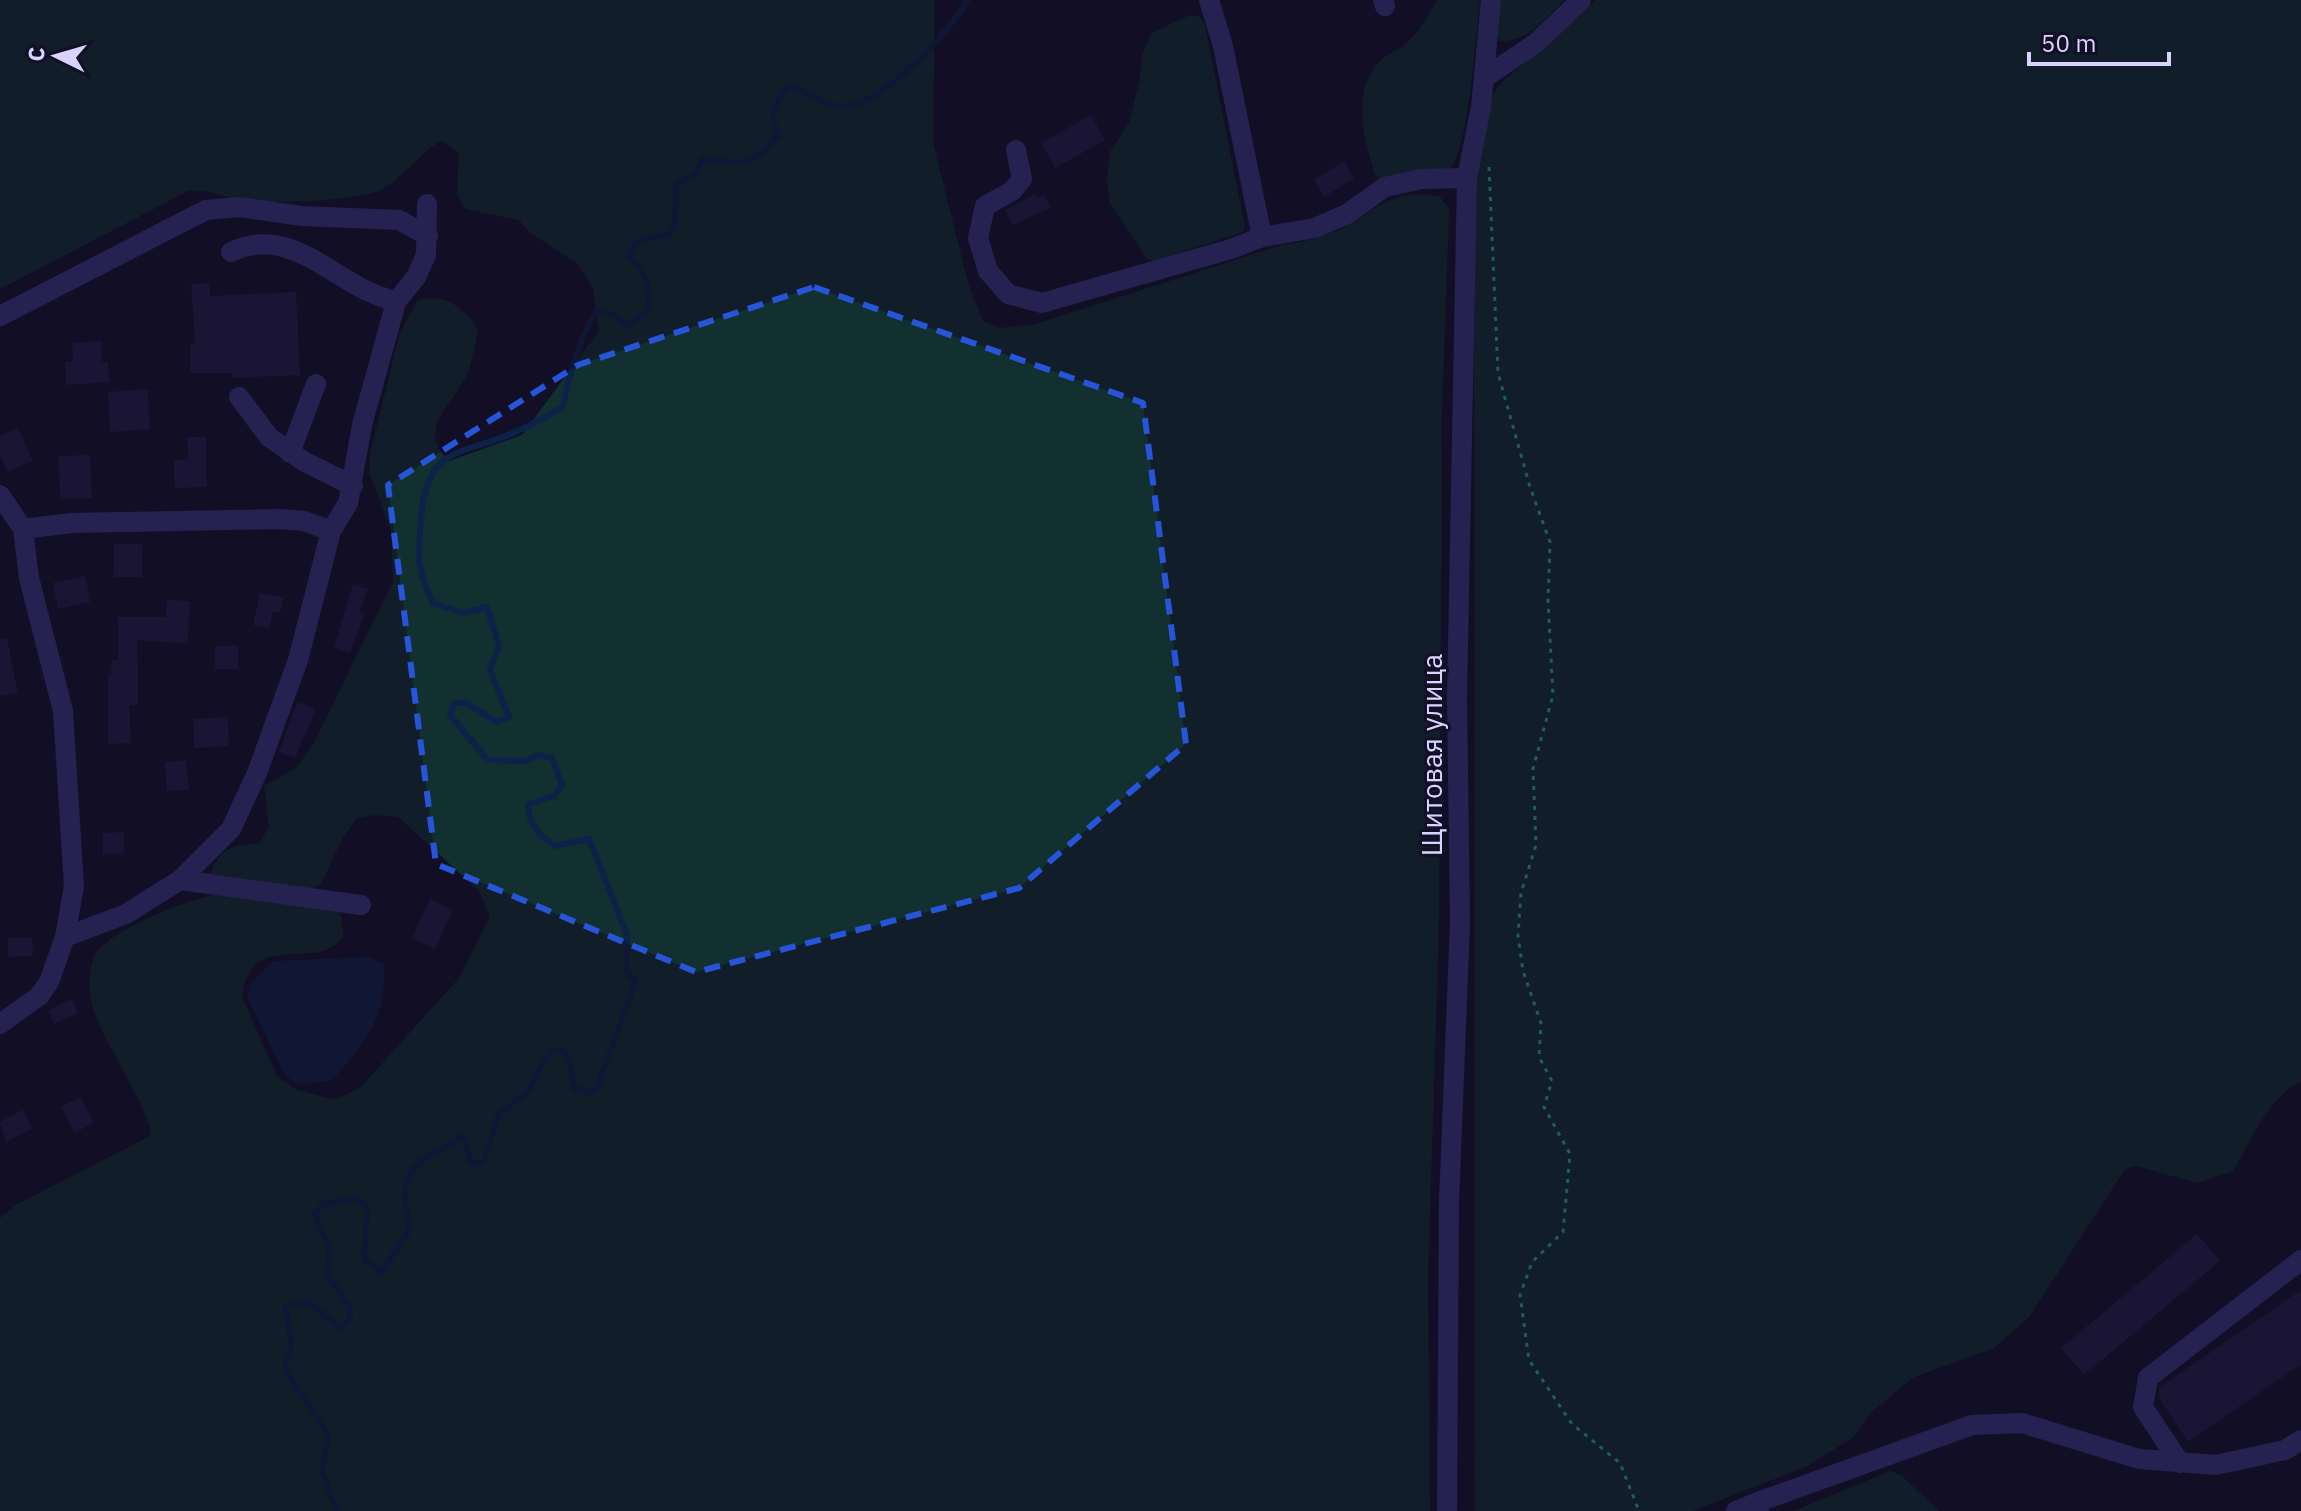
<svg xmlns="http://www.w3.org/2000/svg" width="2301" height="1511" viewBox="0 0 2301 1511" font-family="'IBM Plex Sans',sans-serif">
<rect width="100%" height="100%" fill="#130f26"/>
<path fill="#12302f" d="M0,0H935L933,143L968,283L983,321L999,328L1036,324L1282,245C1305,242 1327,237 1348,225C1383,205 1397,187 1440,197L1449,209L1442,409L1439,921L1428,1275L1430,1511H0V1218L16,1205L148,1137L151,1131C138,1087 109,1053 94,1011C88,994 87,967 97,952C113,929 195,895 223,894C255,892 293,902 325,906L340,912L344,936C316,975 250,926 242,997L277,1076L295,1089L334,1100L360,1088L460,977L490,917L479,891L398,817L374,815L356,819L342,839L321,884L308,890L210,874C224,844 229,848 260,843L269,826L264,786L296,768L313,745L393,582L391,529L369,473L370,454L400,332L418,300C443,293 468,309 478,331C474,347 472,366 464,380C448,408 417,432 449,461L522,435L599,331L593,288L578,264L529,232L519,220L466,209L457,195L459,153L441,140C420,154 405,175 384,188C363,202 276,203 249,201C227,199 211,189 188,191L0,289Z
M1437,0H1480C1475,39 1470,141 1450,170L1380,179L1375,175C1365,139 1350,94 1379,62C1385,55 1397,51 1404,45C1418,34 1429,15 1437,0Z
M1500,0H1564C1545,18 1527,43 1499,41L1495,32Z
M1596,0H2301V1081C2268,1098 2251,1140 2233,1171L2197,1183L2137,1166L2125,1169L2029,1317L1994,1348L1914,1377L1870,1413L1854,1437L1807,1466L1693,1511H1475L1474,182L1492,96L1500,84Z
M1190,15L1200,17L1205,26L1245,227L1243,232L1154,261L1147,259L1110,203L1107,180L1110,152L1129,123L1140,79L1142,54L1152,33Z
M1890,1471L1901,1475L1939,1511H1794Z"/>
<path fill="#0c2248" d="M368,957L383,964C389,1015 364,1044 332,1080L298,1085L285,1075L248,999L249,986L273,961Z"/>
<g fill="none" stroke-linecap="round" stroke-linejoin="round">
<path stroke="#0c2248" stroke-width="6" d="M337,1511L322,1472L328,1434L284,1369L292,1343L285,1306L309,1302L340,1328L350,1320V1307L327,1275L330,1250L315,1215L322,1205L358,1198L367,1209L364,1259L381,1273L410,1229C395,1165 414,1167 463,1135L471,1162L483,1164L498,1115L528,1091L551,1050H561L569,1057L574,1088L591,1093L598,1085L636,980L626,972L627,935L589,839L555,846C540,836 527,824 529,804L554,796L562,785L552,758L539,755L525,761L488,760L450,715L454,703H467L497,722L509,717L490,670L499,646L487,607L463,613L433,603C416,565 418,561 421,520C426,446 459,456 513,433C530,426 547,416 563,407C567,382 582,331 597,311L614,315L627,326L648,311C650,284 647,274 628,255C637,236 650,237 670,235L675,224L676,185L697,172L703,159C743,164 752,168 778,135C768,116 775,105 786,88C806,87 818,103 837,106C876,113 950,32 967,0"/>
</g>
<path fill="#241b47" d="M1091,115L1105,140L1055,168L1041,143Z
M1344,161L1354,178L1324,197L1314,180Z
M1035,194L1037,198L1045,195L1051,208L1012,225L1005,210Z
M209,283L210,296L296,292L300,375L232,378V373H190V343H195L191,284Z
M101,341L102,362H108L110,382L66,385L65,362H73L72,343Z
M148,389L150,429L110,432L108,392Z
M18,428L33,461L8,472L0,454V436Z
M187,437H206L207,487L175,488L174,460L188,459Z
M90,455L92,498L60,499L58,456Z
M114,544H143L142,577H113Z
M85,576L90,602L58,609L53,583Z
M353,584L368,589L359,612L364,614L350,653L334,648Z
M260,593L284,598L280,613L273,612L269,628L253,625Z
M167,600L190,601L188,644L137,640L138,705H129L131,743L108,744V675L111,674L112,660H118V617H166Z
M0,639H7L18,693L0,696Z
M215,646H238V669H215Z
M297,702L316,709L295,758L279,752Z
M228,717L229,746L194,748L193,719Z
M186,760L189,790L167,791L165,762Z
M124,832V853L103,854V833Z
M430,899L453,910L435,949L412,938Z
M8,938H32L33,956L8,957Z
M72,999L78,1013L54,1024L48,1010Z
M80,1097L94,1122L75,1133L61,1107Z
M23,1110L32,1129L6,1142L0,1122Z
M2197,1234L2220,1261L2084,1375L2061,1348Z
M2301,1290V1364L2188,1442L2158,1397L2160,1387Z"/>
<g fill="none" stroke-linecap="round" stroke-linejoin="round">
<path stroke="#2fb8b0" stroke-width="3" stroke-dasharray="4 6" stroke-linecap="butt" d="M1489,167L1498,373L1530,487L1550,542L1548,601L1553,695L1533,769L1536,845L1521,893L1518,936L1523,971L1541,1023L1539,1057L1552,1081L1544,1107L1570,1154L1563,1232L1532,1262L1520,1295L1529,1360L1572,1424L1620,1463L1639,1511"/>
<path stroke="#3d3a85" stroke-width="20" d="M1209,0L1223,46L1262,237
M1383,0L1385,6
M1484,78L1536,43L1581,0
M1016,150L1022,179L1012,191L985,206L978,238L988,271L1008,294L1042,303L1231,249L1262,237L1315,228L1347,214L1385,187L1421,179L1467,178
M231,252C279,229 315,262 356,285C368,293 383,297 396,302
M0,316L206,210L239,207L302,216L399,220L428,236
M239,397L269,437L305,462L353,486
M290,453L316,384
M0,495L23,529L72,523L280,519L304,521L331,531
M180,880L361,905
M65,937L126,914L180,880L231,829L257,773L298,660L331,531L348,503L362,425L396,302L416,277L426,255L427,204
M0,1024L39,996L49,982L65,937L74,886L63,711L29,578L23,529
M2180,1463L2143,1407L2148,1378L2301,1260
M1758,1502L1972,1425L2022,1423L2139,1459L2216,1465L2285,1450L2301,1440
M1447,1511L1449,1202L1460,923L1457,697L1467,178L1481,107L1491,0
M1736,1511L1758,1502L1759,1511"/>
</g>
<path d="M0 0H2301V1511H0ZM814,287L1143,403L1186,744L1019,888L696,972L436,864L388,485L578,365Z" fill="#130f26" fill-opacity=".55" fill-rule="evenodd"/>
<path fill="none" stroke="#2655da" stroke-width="6" stroke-dasharray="16 10" stroke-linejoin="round" d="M814,287L1143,403L1186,744L1019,888L696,972L436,864L388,485L578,365Z"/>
<g text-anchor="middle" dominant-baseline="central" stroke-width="6" stroke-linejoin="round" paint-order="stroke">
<g font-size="28" fill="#d9d4ff" stroke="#130f26">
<text transform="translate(1431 755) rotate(-90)">Щитовая улица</text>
</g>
</g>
<g transform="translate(56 56) rotate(275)" stroke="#130f26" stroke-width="6" paint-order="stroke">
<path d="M0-6L14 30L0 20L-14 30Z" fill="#d9d4ff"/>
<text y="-12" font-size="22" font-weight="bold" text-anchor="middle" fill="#d9d4ff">С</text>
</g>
<path d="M2029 52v12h140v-12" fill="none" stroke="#d9d4ff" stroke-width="4"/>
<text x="2041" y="52" font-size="24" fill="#d9d4ff" stroke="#130f26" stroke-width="6" paint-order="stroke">50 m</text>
</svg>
